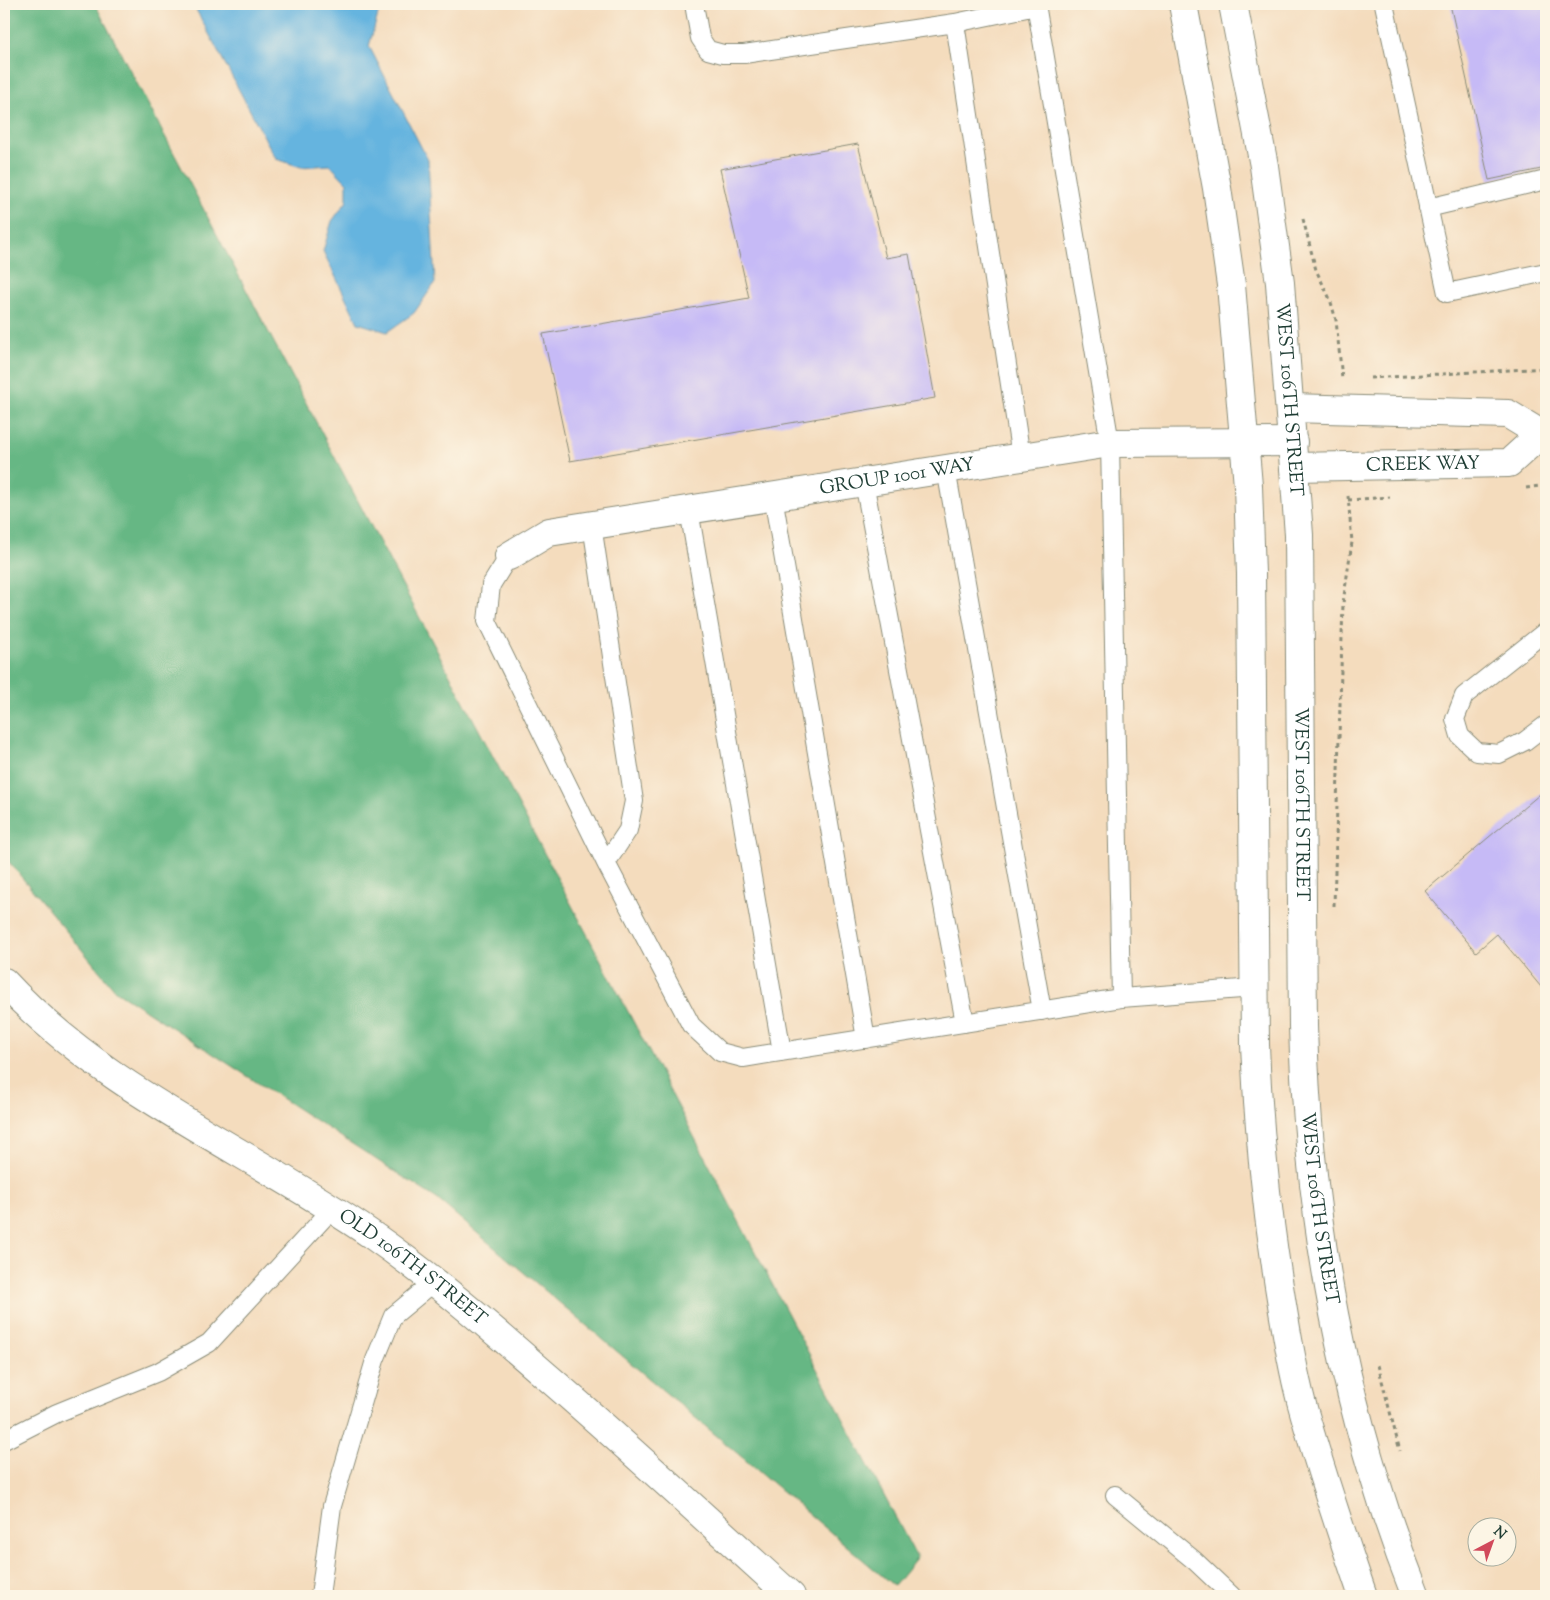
<svg xmlns="http://www.w3.org/2000/svg" width="1550" height="1600" viewBox="0 0 1550 1600" font-family="'Sorts Mill Goudy',serif">
<rect width="100%" height="100%" fill="#fcf5e5"/>
<filter id="ink" filterUnits="userSpaceOnUse"><feTurbulence type="fractalNoise" baseFrequency=".02" numOctaves="2"/><feDisplacementMap in="SourceGraphic" scale="10" xChannelSelector="R" yChannelSelector="G"/><feConvolveMatrix kernelMatrix="1 2 1 2 8 2 1 2 1" color-interpolation-filters="sRGB"/></filter>
<filter id="wash" filterUnits="userSpaceOnUse"><feTurbulence type="fractalNoise" baseFrequency=".0096" numOctaves="4" result="noise"/><feDisplacementMap in="SourceGraphic" scale="20" xChannelSelector="R" yChannelSelector="G"/><feGaussianBlur stdDeviation="1.12" result="paint"/><feColorMatrix in="noise" values="0 0 0 0 0 0 0 0 0 0 0 0 0 0 0 0 0 1.4 0 .05"/><feComposite in="paint" operator="in"/></filter>
<g filter="url(#wash)">
<rect width="100%" height="100%" fill="#f4dcbd"/>
<path fill="#66b784" stroke="#427a5c" d="M4,4H95L917,1558L894,1586L437,1199L116,991L4,856Z"/>
<path fill="#65b4df" stroke="#42788a" d="M193,4H381L369,46L428,160L435,283L414,313L387,332L358,323L323,251L332,221L347,201V183L330,165L301,167L276,159Z"/>
<g id="blocks">
<path fill="#c6baf6" d="M1450,4H1546V168L1489,180Z
M858,144L886,258L909,254L935,398L570,461L543,334L749,298L720,169Z
M1546,789V993L1497,934L1476,952L1425,891Z"/>
</g>
</g>
<g filter="url(#ink)">
<use href="#blocks" fill-opacity="0" stroke="#8a8c78" stroke-width="1"/>
<g fill="none" stroke-linecap="round" stroke-linejoin="round">
<defs>
<path id="service" d="M694,4L700,38L708,50L723,54H744L955,23L1021,457
M1036,4L1110,443L1121,998
M1384,4L1447,293L1546,272
M955,23L1036,6
M1428,208L1546,180
M946,469L1042,1011
M864,482L965,1023
M773,496L866,1039
M689,510L782,1052
M592,525L634,801L628,830L606,863
M509,556L491,585L487,621L606,863L691,1025L720,1052L743,1058L1121,998L1255,988
M1546,631L1464,696L1455,719L1460,736L1477,752L1499,754L1525,741L1546,725
M4,1440L57,1413L158,1372L209,1343L332,1209
M1115,1495L1195,1561L1232,1596
M320,1596L332,1506L375,1360L393,1316L434,1282"/>
<g id="minor">
<path d="M1290,408L1508,414L1541,434"/>
<path id="s1" d="M1294,467L1509,463L1541,434L1546,433"/>
<path id="s2" d="M509,556L549,532L1110,443L1293,442"/>
<path id="s3" d="M4,982C106,1092 249,1150 372,1235C432,1277 488,1325 544,1374C628,1446 709,1522 791,1596"/>
</g>
<g id="tertiary">
<path d="M1183,4L1217,188L1231,285L1248,486L1251,574L1255,1045C1258,1126 1266,1205 1279,1286C1285,1324 1291,1363 1301,1401C1319,1467 1341,1532 1363,1596"/>
<path id="s4" d="M1233,4L1264,166L1280,283L1299,535L1303,1026C1308,1220 1344,1415 1416,1596"/>
</g>
</defs>
<use href="#service" stroke="#8a8c78" stroke-width="20"/>
<use href="#minor" stroke="#8a8c78" stroke-width="30"/>
<use href="#tertiary" stroke="#8a8c78" stroke-width="30"/>
<path stroke="#8a8c78" stroke-width="3" stroke-dasharray="4 4" stroke-linecap="butt" d="M1303,219L1316,270L1330,299L1336,320L1342,379
M1370,378L1546,368
M1526,488L1546,485
M1348,500L1390,497
M1334,906L1343,603L1352,542L1348,496
M1378,1365L1400,1451"/>
<use href="#service" stroke="#fff" stroke-width="18"/>
<use href="#minor" stroke="#fff" stroke-width="28"/>
<use href="#tertiary" stroke="#fff" stroke-width="28"/>
</g>
</g>
<g text-anchor="middle" dominant-baseline="central" stroke-width="5" stroke-linejoin="round" paint-order="stroke">
<g font-size="19" fill="#1f3d34" stroke="#fcf5e5">
<text stroke="none"><textPath href="#s4" startOffset="400">WEST 106TH STREET</textPath></text>
<text stroke="none"><textPath href="#s1" startOffset="129">CREEK WAY</textPath></text>
<text stroke="none"><textPath href="#s2" startOffset="399">GROUP 1001 WAY</textPath></text>
<text stroke="none"><textPath href="#s4" startOffset="805">WEST 106TH STREET</textPath></text>
<text stroke="none"><textPath href="#s4" startOffset="1210">WEST 106TH STREET</textPath></text>
<text stroke="none"><textPath href="#s3" startOffset="500">OLD 106TH STREET</textPath></text>
</g>
</g>
<rect width="1550" height="1600" fill="none" stroke="#fcf5e5" stroke-width="20"/>
<g transform="translate(1492 1542) rotate(41)"><circle r="24" fill="#fcf5e5" stroke="#a4ab9e"/>
<path d="M0-4L9 19L0 12L-9 19Z" fill="#d1495b"/>
<text y="-8" font-size="14" font-weight="bold" text-anchor="middle" fill="#1f3d34">N</text>
</g>
</svg>
